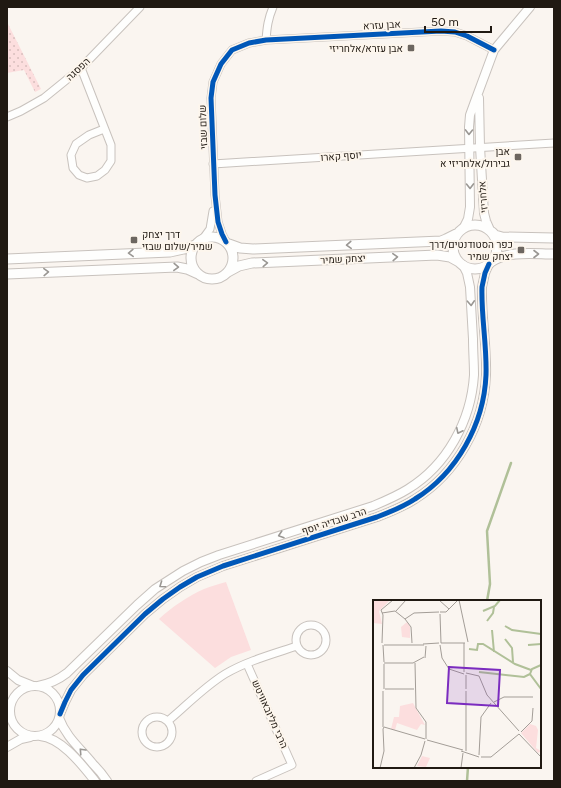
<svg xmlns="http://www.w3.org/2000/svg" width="561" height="788" viewBox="0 0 561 788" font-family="Figtree,Heebo,sans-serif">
<defs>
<pattern id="garden-dots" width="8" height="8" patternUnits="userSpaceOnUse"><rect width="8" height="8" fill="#fcdede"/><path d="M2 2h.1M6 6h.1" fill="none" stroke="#d8bebd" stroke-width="1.8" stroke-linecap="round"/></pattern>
</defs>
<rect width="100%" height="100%" fill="#faf5f0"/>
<path fill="#fcdede" d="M226,582L251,650L231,657L215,668L159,619C172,607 188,596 204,589C211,586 219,584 226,582Z"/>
<path fill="url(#garden-dots)" d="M7,22L41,89L35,92L24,70L7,73Z"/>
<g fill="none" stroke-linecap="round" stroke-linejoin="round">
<path stroke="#b0c098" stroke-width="2.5" d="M487,601L490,584L487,531L511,463
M467,781L468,767"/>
<defs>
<path id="minor" d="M266,40C267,27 268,19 273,7
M81,68L111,145V161L105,170L97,176L87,178L79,175L73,168L71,155L76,144L89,135L104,129
M7,117L21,111L44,98L81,68L140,7
M213,164L554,143
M202,240L210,229L213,211
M226,242L222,234L218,222L215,195L211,98L213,82L221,64L232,50L249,43L266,40L441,31L455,32L467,36L494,50
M296 640a15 15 0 1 1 30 0a15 15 0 1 1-30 0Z
M247,664L292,765L256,781
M142 732a15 15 0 1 1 30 0a15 15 0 1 1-30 0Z
M168,721C187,705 204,687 225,674C247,661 273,654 297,646"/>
<path id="tertiary" d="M479,98L480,147L484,213L486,221L490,230
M464,227L468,219L470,207L469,127L470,115L474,104L494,50L530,7
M7,671L18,680L33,686
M10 711a25 25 0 1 1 50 0a25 25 0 1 1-50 0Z
M38,686C49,684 58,680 67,673L137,605L155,589L183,571L201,562L219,555L373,506C385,501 397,496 408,489C447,465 471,421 474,375C474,363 473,351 473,339C472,321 471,304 470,287L467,273L463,265
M60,714L65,702L71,690L83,675L145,614L163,599L180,587L197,577L223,566L377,517C390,512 403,507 415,499C457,473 484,424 486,375C487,345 481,316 482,287L485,273L489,264
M59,718C66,737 81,749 93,764C98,769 103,775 107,781
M40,736C62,738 82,765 95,781
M7,747L21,739L30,737"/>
<path id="secondary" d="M453 247a22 22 0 1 1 44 0a22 22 0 1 1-44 0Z
M492,232L495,235L502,237L554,238
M191 258a21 21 0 1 1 42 0a21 21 0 1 1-42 0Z
M229,244L240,248L253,249L441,241L446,239L456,234
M7,259L170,252L188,248L197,244
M491,262C509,250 534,254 554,254
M228,272L239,266L252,263L437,255L450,257L459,262
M7,274L177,267L187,269L198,274"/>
</defs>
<use href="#minor" stroke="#c8c2bd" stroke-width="9"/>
<use href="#tertiary" stroke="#c8c2bd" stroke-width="10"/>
<use href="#secondary" stroke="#c8c2bd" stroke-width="11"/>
<use href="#minor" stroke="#fefefd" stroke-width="7"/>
<use href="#tertiary" stroke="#fefefd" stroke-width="8"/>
<use href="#secondary" stroke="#fefefd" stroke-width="9"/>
<defs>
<path id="cycleway" d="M226,242L222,234L218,222L215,195L211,98L213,82L221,64L232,50L249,43L266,40L441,31L455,32L467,36L494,50
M60,714L65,702L71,690L83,675L145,614L163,599L180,587L197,577L223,566L377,517C390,512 403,507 415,499C457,473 484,424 486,375C487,345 481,316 482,287L485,273L489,264"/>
</defs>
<use href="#cycleway" stroke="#fdf6ed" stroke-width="8"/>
<use href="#cycleway" stroke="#0057b8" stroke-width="5"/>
</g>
<defs><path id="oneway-chevron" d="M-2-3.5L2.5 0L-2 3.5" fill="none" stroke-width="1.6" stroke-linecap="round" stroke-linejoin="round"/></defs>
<g stroke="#9a9793">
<use href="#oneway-chevron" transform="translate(469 132) rotate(91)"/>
<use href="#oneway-chevron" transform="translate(470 186) rotate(89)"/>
<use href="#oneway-chevron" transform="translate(349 245) rotate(177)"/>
<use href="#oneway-chevron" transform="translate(131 253) rotate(178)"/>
<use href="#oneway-chevron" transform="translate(536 254)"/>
<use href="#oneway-chevron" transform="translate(395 257) rotate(-3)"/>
<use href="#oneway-chevron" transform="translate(265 263) rotate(-3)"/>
<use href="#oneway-chevron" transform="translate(176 267) rotate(2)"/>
<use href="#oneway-chevron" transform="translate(46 272) rotate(-2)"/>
<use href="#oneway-chevron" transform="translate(471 303) rotate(87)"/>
<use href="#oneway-chevron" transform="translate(459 431) rotate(116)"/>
<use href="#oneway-chevron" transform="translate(281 535) rotate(162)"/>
<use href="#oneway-chevron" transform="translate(162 585) rotate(145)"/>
<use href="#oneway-chevron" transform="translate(82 751) rotate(-133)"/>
</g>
<g fill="#6c6660" stroke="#fdf6ed" stroke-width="1.5">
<rect x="407" y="44" width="8" height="8" rx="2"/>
<rect x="514" y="153" width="8" height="8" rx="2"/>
<rect x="130" y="236" width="8" height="8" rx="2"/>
<rect x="517" y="246" width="8" height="8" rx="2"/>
</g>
<g text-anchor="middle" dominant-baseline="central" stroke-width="4" stroke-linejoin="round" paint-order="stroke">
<g font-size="10" fill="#201912" stroke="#fdf6ed">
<text transform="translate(382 25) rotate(-3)">אבן עזרא</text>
<text transform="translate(78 69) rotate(-43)">הפסגה</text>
<text transform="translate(203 127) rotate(-92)">שלום שבזי</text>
<text transform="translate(341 156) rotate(-4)">יוסף קארו</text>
<text transform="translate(483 197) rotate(-94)">אלחריזי</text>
<text transform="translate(343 259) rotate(-3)">יצחק שמיר</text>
<text transform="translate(334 521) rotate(-18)">הרב עובדיה יוסף</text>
<text transform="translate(270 714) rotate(66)">הרבי מליובאוויטש</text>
</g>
<g font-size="10" fill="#201912" stroke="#fdf6ed" text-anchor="end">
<text x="403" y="48">אבן עזרא/אלחריזי</text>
<text x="510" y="151">אבן<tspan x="510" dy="12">גבירול/אלחריזי א</tspan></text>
<text x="142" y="234" text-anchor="start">דרך יצחק<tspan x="142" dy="12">שמיר/שלום שבזי</tspan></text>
<text x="513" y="244">כפר הסטודנטים/דרך<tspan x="513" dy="12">יצחק שמיר</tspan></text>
</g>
</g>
<g transform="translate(373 600)">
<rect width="168" height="168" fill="#faf5f0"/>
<path d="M0,0H17L6,11L9,24L0,23ZM34,22L37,26V38L29,37L28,27ZM40,103L52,125L48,124L44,130L24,123L22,130L18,129L21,117H26L27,106ZM157,124L163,126L165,130L163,148L168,151L165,153L148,133ZM49,156L57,158L53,167L44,166Z" fill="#fcdede"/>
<path fill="none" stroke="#b0c098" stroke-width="2" d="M110,11L122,6L127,0M114,21L120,13L121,7M132,26L139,30L168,34M119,30L121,52M132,39L139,48L140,62M155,45L168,44M96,49L104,50L105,44H110L142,64L158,70M168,65L159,69L157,74L168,89M106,72L151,77L157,74"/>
<path fill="none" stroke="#a39d97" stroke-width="1" d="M66,0L76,9M86,0L95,42M23,11L33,0M67,12H73L85,0M9,13L22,11L32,19L38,27L39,43M67,14L68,43M32,19L41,13L66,12M9,43L10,15L8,10L20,0M68,43H92M91,43V72M50,44L66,43M10,45L11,62M11,45H51M67,45L69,58L76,69L91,74M52,58L53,46M11,63H40L51,57M42,63L43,108L53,122V139M11,64V89M93,73L106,76L114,95L146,131M12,89H41M93,89V75M10,91V127M93,91V151M121,102L131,97H160M10,129L11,127L52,139M148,132L159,121L160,108M146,134L167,156M54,140L90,150M88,151L106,157M106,155L108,117L118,103M108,157H118L146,134M7,168L11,151L10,129M41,168L48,155L52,141M88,168L90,153"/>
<path fill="#7b2cbf" fill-opacity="0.15" stroke="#7b2cbf" stroke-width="2" d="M76,67L127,70L125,106L74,103Z"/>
<rect width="168" height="168" fill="none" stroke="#201912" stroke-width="2"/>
</g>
<rect width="561" height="788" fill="none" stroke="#201912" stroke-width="16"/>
<path d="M425 26v6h66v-6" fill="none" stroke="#201912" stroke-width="2"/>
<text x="431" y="26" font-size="12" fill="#201912" stroke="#fdf6ed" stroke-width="3" paint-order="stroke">50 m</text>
</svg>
